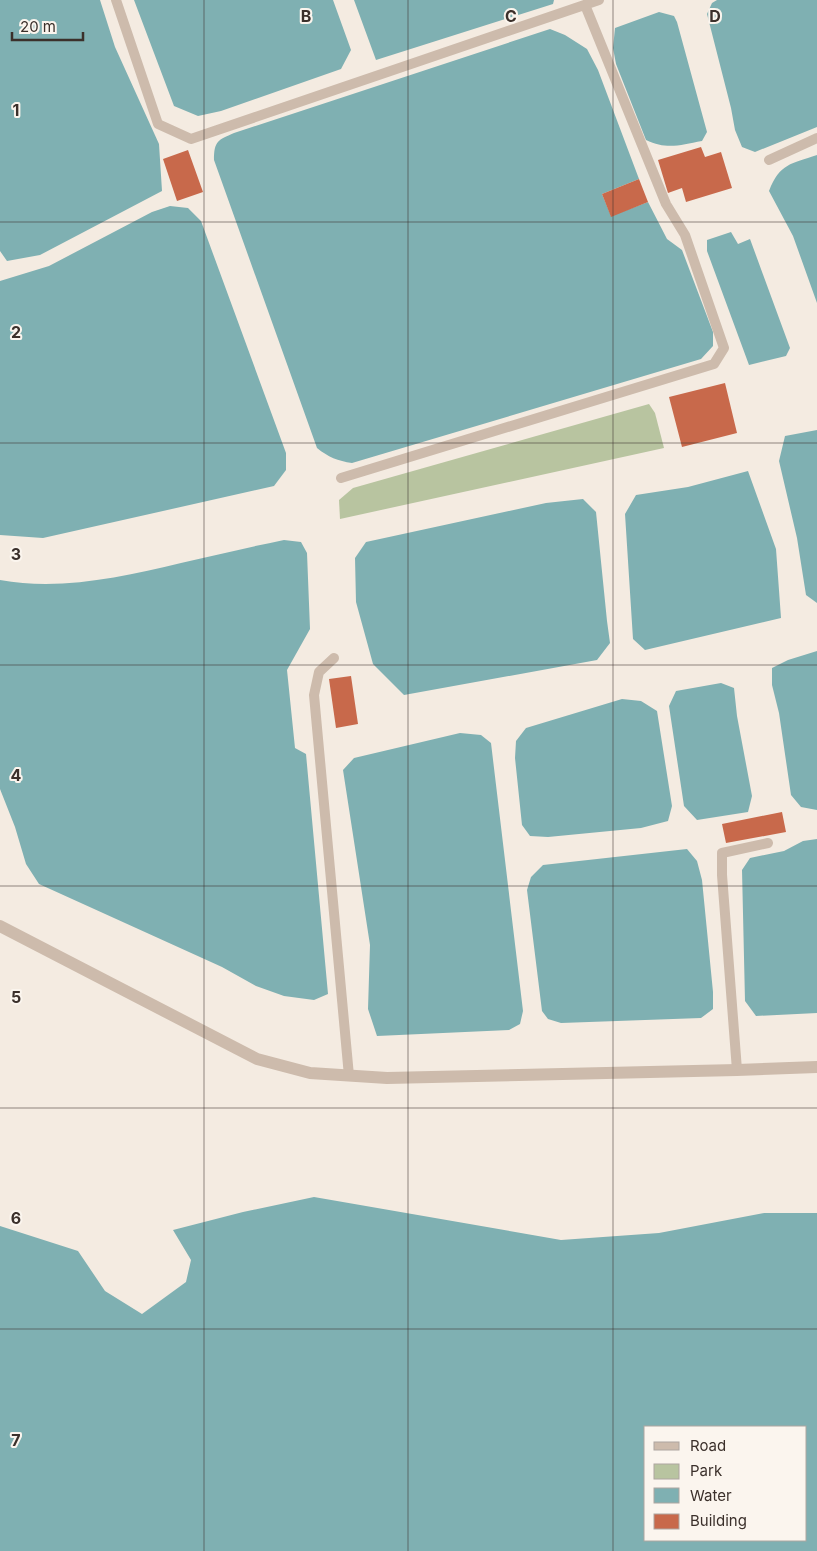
<svg xmlns="http://www.w3.org/2000/svg" width="817" height="1551" viewBox="0 0 817 1551" font-family="Inter,sans-serif">
<rect width="100%" height="100%" fill="#f4ebe1"/>
<path fill="#b8c4a0" d="M649,404L655,413L664,448L340,519L339,500L353,488Z"/>
<path fill="#7fb0b2" fill-rule="evenodd" d="M0,0H100L115,47L159,144L162,191L40,255L7,261L0,251Z
M134,0H333L351,50L341,69L221,111L198,116L174,106Z
M354,0H554L553,4L376,60Z
M717,0H817V127L755,152L742,147L735,130L731,108L707,14L712,3Z
M659,12L674,16L677,22L707,132L702,141C680,145 667,150 646,140L616,64L613,48L615,28Z
M550,29L565,35L587,49L598,70L639,179L602,194L611,216L648,202L667,239L682,250L713,332V346L701,359L352,463C338,461 328,457 317,448L214,160C214,141 218,140 234,133Z
M817,155V303L793,236L769,191C780,163 791,164 817,155Z
M170,206L188,208L201,221L286,453V470L274,486L43,538L0,535V281L49,266L152,212Z
M731,232L738,244L750,239L790,348L786,356L749,365L707,251V240Z
M817,430V603L806,595L797,538L779,461L785,436Z
M748,471L776,549L781,618L645,650L633,639L625,514L636,495L688,487Z
M583,499L596,512L607,621L610,643L597,660L404,695L373,664L356,602L355,558L366,542L546,503Z
M284,540L301,542L307,553L310,629L287,670L295,748L306,754L328,994L314,1000L284,996L256,986L222,967L39,884L26,864L15,827L0,789V580C60,591 122,577 181,563C215,555 250,547 284,540Z
M817,651V810L801,807L791,795L779,713L772,685V668L788,660Z
M721,683L734,688L737,716L752,796L748,812L697,820L684,806L669,706L676,691Z
M622,699L641,701L657,711L672,806L668,821L641,828L548,837L530,836L522,825L515,758L516,741L526,728Z
M460,733L481,735L491,743L523,1011L520,1024L509,1030L377,1036L368,1009L370,945L343,770L354,758Z
M817,839V1013L756,1016L745,1001L742,870L750,858L784,851L803,841Z
M687,849L697,861L702,880L713,992V1009L701,1018L561,1023L548,1019L542,1011L527,890L531,877L543,865Z
M314,1197L561,1240L659,1233L764,1213H817V1551H0V1226L78,1251L105,1291L142,1314L186,1282L191,1260L173,1230L243,1212ZM806,1427V1540H646V1427Z"/>
<path fill="#c8694b" d="M701,147L705,157L721,152L732,188L686,202L682,188L668,193L658,160Z
M188,150L203,192L177,201L163,159Z
M639,179L648,202L611,217L602,194Z
M725,383L737,433L682,447L669,397Z
M351,676L358,724L336,728L329,679Z
M782,812L786,832L726,843L722,824Z"/>
<g fill="none" stroke-linecap="round" stroke-linejoin="round">
<path stroke="#cdbbac" stroke-width="10" d="M116,0L158,124L191,139L599,0
M769,160L817,138
M341,478L714,364L724,348L685,235L666,204L585,5
M334,658L319,672L314,695L349,1076
M737,1070L722,875V853L768,843"/>
<path stroke="#cdbbac" stroke-width="12" d="M0,926L257,1059L310,1073L387,1078L737,1070L817,1067"/>
</g>
<path fill="none" stroke="#3b302b" stroke-width="1" stroke-opacity="0.55" d="M204,0V1551M408,0V1551M613,0V1551M0,222H817M0,443H817M0,665H817M0,886H817M0,1108H817M0,1329H817"/>
<g font-size="16" text-anchor="middle" font-weight="bold" fill="#3b302b" stroke="#fbf5ee" stroke-width="4" stroke-linejoin="round" paint-order="stroke">
<text x="306" y="22">B</text>
<text x="511" y="22">C</text>
<text x="715" y="22">D</text>
<text x="16" y="116">1</text>
<text x="16" y="338">2</text>
<text x="16" y="560">3</text>
<text x="16" y="781">4</text>
<text x="16" y="1003">5</text>
<text x="16" y="1224">6</text>
<text x="16" y="1446">7</text>
</g>
<rect x="644" y="1426" width="162" height="115" fill="#fbf5ee" stroke="#aea6a0"/>
<rect x="654" y="1442" width="25" height="8" fill="#cdbbac" stroke="#aea6a0"/>
<text x="690" y="1451" font-size="15" fill="#3b302b">Road</text>
<rect x="654" y="1464" width="25" height="15" fill="#b8c4a0" stroke="#aea6a0"/>
<text x="690" y="1476" font-size="15" fill="#3b302b">Park</text>
<rect x="654" y="1488" width="25" height="15" fill="#7fb0b2" stroke="#aea6a0"/>
<text x="690" y="1501" font-size="15" fill="#3b302b">Water</text>
<rect x="654" y="1514" width="25" height="15" fill="#c8694b" stroke="#aea6a0"/>
<text x="690" y="1526" font-size="15" fill="#3b302b">Building</text>
<path d="M12 32v8h71v-8" fill="none" stroke="#3b302b" stroke-width="2.5"/>
<text x="20" y="32" font-size="15" fill="#3b302b" stroke="#fbf5ee" stroke-width="4" paint-order="stroke">20 m</text>
</svg>
